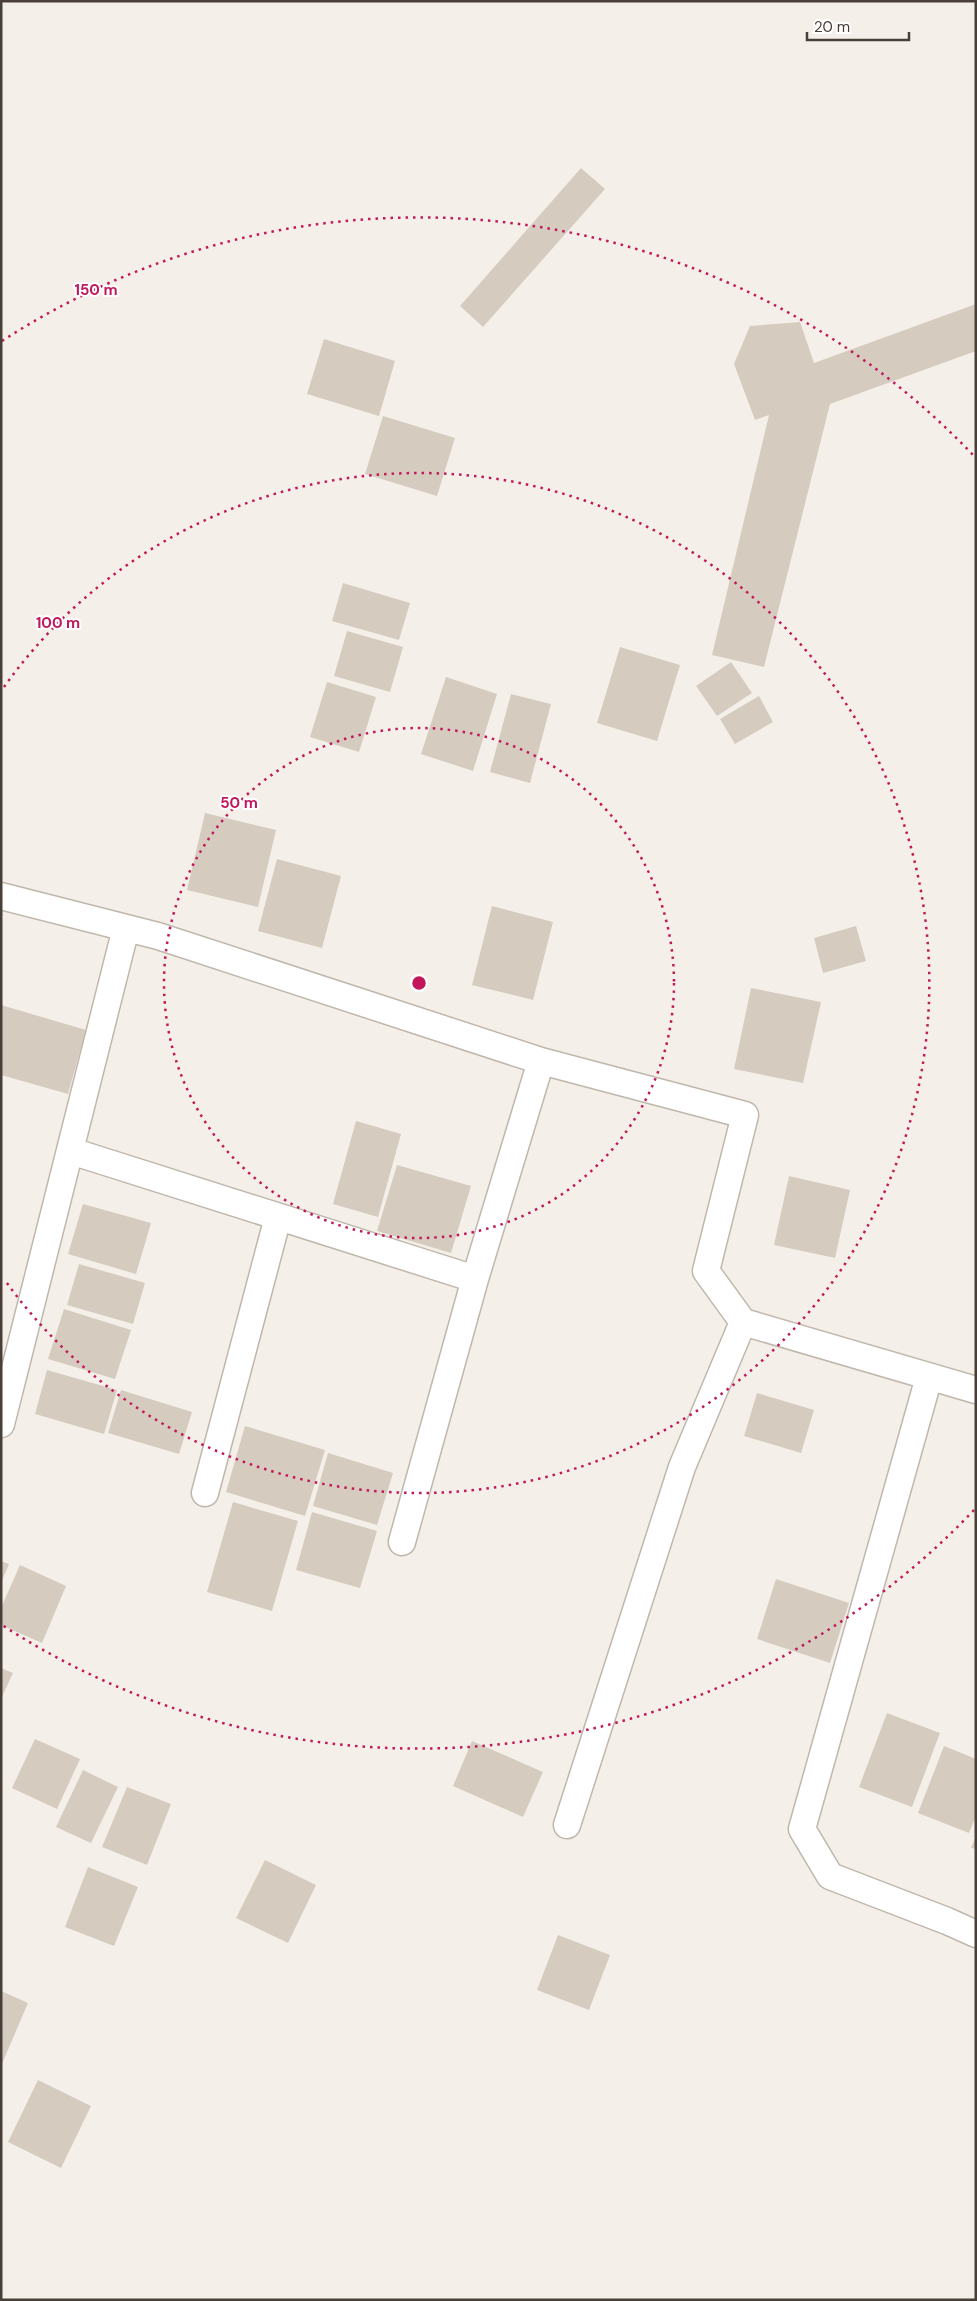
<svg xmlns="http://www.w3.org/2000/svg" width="977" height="2301" viewBox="0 0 977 2301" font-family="'DM Sans',sans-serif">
<rect width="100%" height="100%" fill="#f4f0e9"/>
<path fill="#d6cbbf" d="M581,168L605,189L483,327L460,306Z
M976,304V351L830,404L764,667L712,655L769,415L755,420L734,364L750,326L800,322L814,363Z
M324,339L395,361L379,416L307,394Z
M383,416L455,438L437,496L365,474Z
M343,583L410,603L399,640L332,621Z
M347,631L403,647L390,692L334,676Z
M620,647L680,665L657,741L597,723Z
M731,662L752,693L717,716L696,686Z
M446,677L497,694L473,771L421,754Z
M327,682L376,697L359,752L310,737Z
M511,694L551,704L530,783L490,772Z
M759,696L773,722L735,744L720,719Z
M205,813L276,830L258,907L187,890Z
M277,859L341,876L322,948L258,931Z
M492,906L553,922L533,1000L472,985Z
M856,926L866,961L823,973L814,938Z
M751,988L821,1002L803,1083L734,1069Z
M1,1005L86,1030L68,1094L1,1075Z
M356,1121L401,1134L378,1217L333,1204Z
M397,1165L471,1186L451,1253L377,1231Z
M789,1176L850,1190L835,1258L774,1245Z
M83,1204L151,1223L136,1274L68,1254Z
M79,1264L145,1283L133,1324L67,1305Z
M64,1309L131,1330L115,1379L48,1359Z
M47,1370L117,1390L104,1434L35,1414Z
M121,1390L192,1412L179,1454L108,1433Z
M757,1393L814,1410L801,1453L744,1436Z
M245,1426L325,1450L305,1516L226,1492Z
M328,1453L393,1473L377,1525L313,1506Z
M233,1502L298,1521L272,1611L207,1592Z
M312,1512L377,1531L360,1588L296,1570Z
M1,1561L9,1564L1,1583Z
M20,1565L66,1586L42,1643L1,1625V1608Z
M776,1579L849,1603L830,1663L757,1639Z
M1,1668L13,1673L1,1699Z
M887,1713L940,1733L912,1807L859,1787Z
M35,1739L80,1759L57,1809L12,1788Z
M472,1741L543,1772L523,1817L453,1786Z
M944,1746L976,1759V1816L969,1833L918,1813Z
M83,1770L118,1787L91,1843L56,1827Z
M127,1787L171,1804L147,1865L102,1847Z
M976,1836V1849L971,1848Z
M265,1860L316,1885L288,1943L236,1918Z
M88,1867L138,1887L114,1946L65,1927Z
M558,1935L610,1955L589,2010L537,1990Z
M1,1991L28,2003L1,2066Z
M38,2080L91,2106L61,2168L8,2142Z"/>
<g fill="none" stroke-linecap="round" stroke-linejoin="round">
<defs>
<path id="street" d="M1,896L158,936L541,1061L745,1115L706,1271L743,1322L976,1390
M71,1151L475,1279
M929,1377L802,1829L830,1876L947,1921L976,1934
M1,1424L126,928
M205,1493L278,1217
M402,1542L475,1279L541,1061
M567,1825L682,1467L743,1322"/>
</defs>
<use href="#street" stroke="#c0b7ac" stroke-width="29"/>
<use href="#street" stroke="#fff" stroke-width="26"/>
</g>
<g fill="none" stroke="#c2185b" stroke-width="2.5" stroke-dasharray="2.5 5">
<circle cx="419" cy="983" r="255"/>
<path d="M4 687A510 510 0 1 1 4 1279"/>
<path d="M974 1510A765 765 0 0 1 2 1625M2 341A765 765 0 0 1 974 456"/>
</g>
<circle cx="419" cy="983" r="8" fill="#c2185b" stroke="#fff" stroke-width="2.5"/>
<g font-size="15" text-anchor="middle" font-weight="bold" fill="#c2185b" stroke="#fff" stroke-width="4" stroke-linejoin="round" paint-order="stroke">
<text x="96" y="295">150 m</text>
<text x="58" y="628">100 m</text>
<text x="239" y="808">50 m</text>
</g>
<rect width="977" height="2301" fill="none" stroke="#484038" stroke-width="5"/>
<path d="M807 32v8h102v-8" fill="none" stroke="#484038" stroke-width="2.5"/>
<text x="814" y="32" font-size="15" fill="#484038" stroke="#ffffff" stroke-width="4" paint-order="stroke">20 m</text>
</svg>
